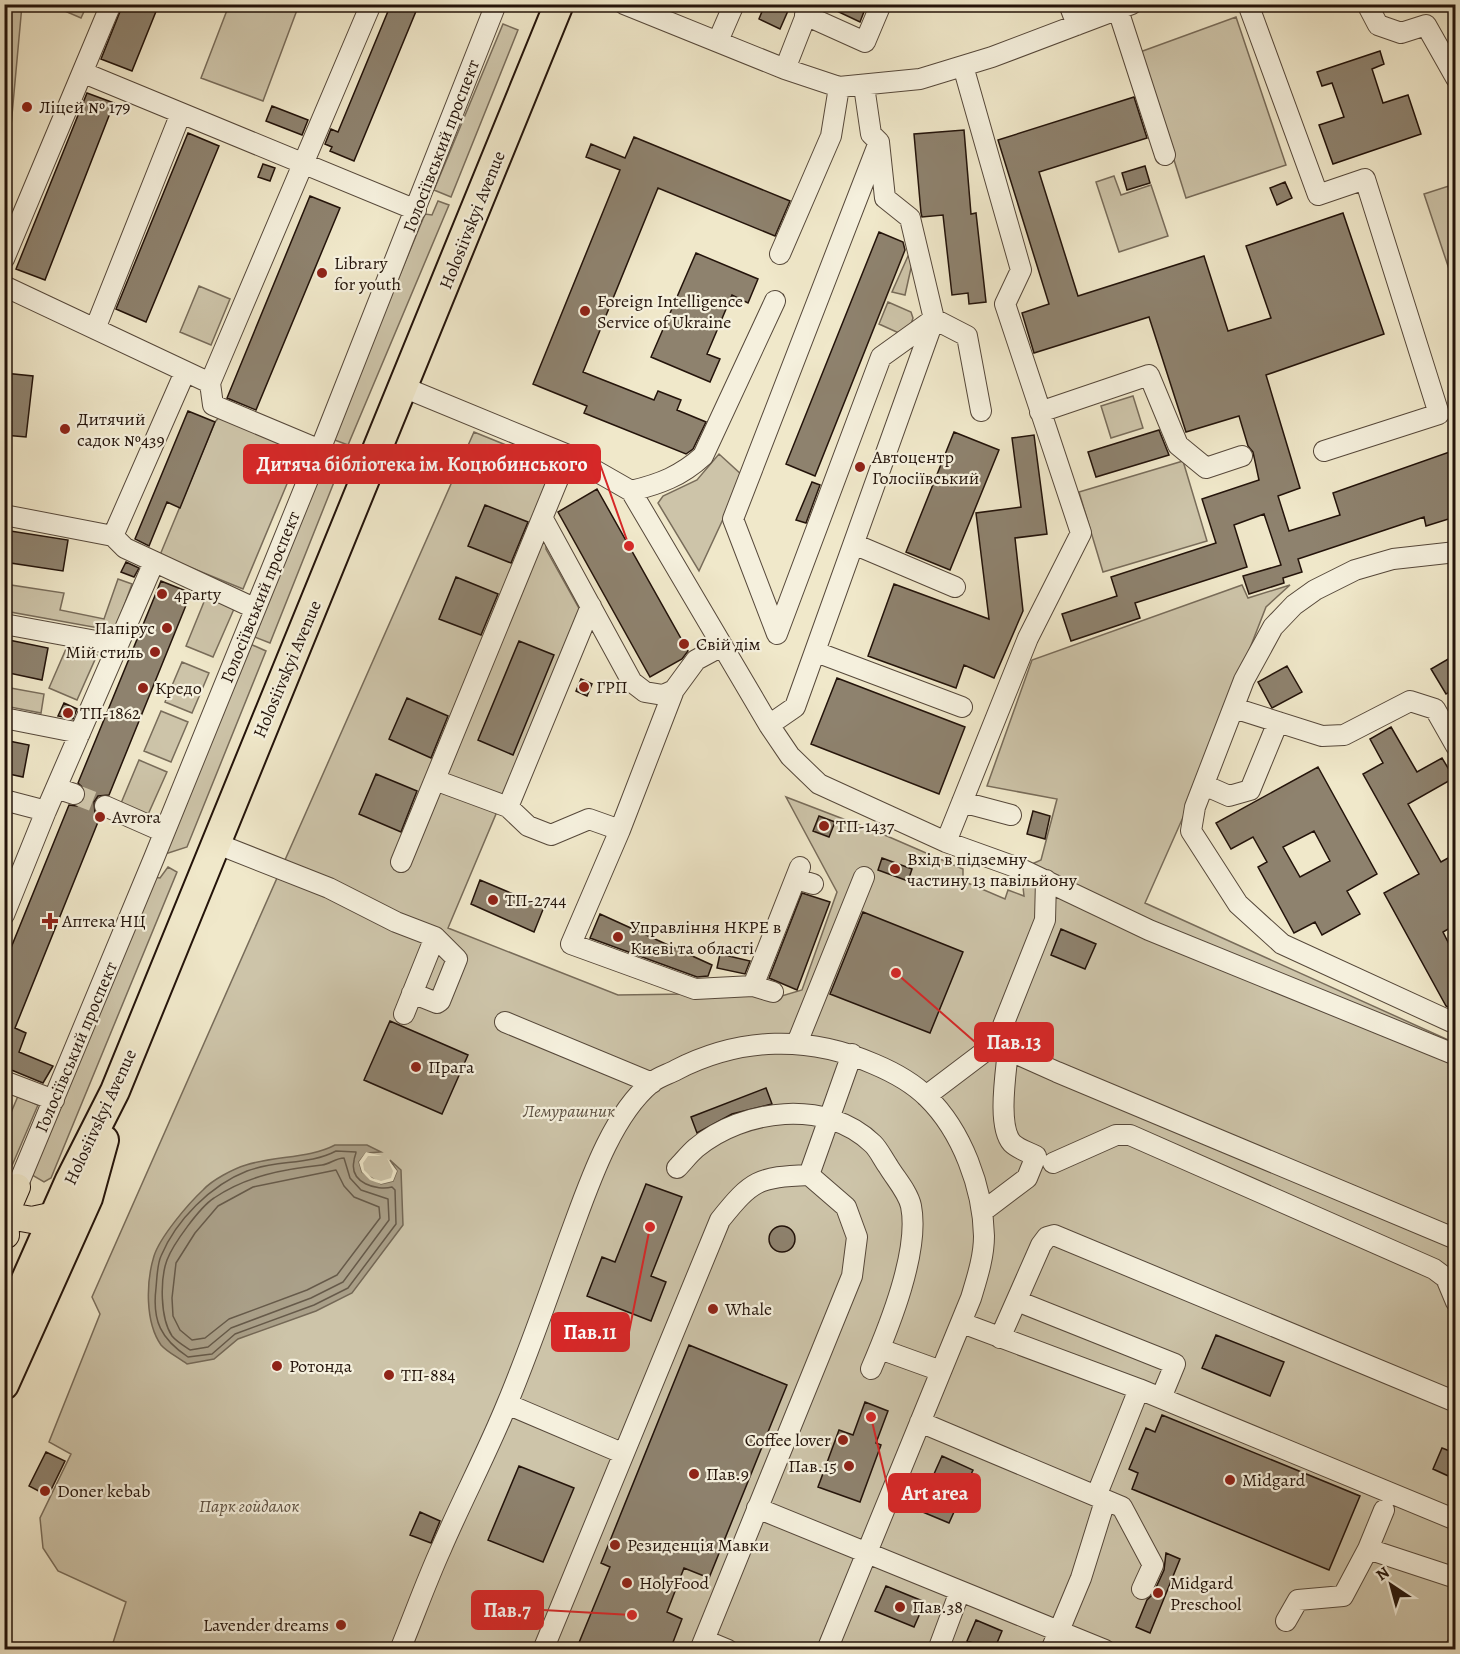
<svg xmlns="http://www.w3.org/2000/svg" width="1460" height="1654" viewBox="0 0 1460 1654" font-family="Alegreya,serif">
<rect width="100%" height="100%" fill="#f0e8ca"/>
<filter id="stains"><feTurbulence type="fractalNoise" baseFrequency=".00333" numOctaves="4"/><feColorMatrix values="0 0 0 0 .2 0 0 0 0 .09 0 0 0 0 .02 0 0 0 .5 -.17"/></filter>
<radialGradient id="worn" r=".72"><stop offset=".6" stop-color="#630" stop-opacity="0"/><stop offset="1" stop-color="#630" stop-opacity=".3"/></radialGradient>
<path fill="#cdc4a9" stroke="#786c5a" stroke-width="1.5" d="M5,4L22,5L7,170L5,175Z
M51,5H87L81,18Z
M229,5H283L297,10L263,101L201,78Z
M1236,17L1286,165L1186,198L1140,52Z
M503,24L518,30L451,197L434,190Z
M1114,176L1121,195L1151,185L1168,236L1119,252L1096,182Z
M1455,184V270L1450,272L1424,194Z
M438,201L449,205L348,445L332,439L425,214L432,215Z
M908,256L913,259L905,295L892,292Z
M199,286L230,299L211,345L180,332Z
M888,302L911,312L913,318L909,331L901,334L879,324Z
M1133,396L1143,428L1111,438L1101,406Z
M221,415L302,448L243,589L160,555L215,422Z
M474,432L548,462L546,549L581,612L448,928L618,995L759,993L775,998L802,990L837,892L786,797L880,833L963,869V881L1005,899L1008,890L1024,896L1021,869L1041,860L1057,799L987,786L1032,660L1242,585L1248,598L1290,585L1266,607L1192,797L1145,903L1455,1043V1649H111L126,1602L58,1571L43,1548L40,1518L71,1454L49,1442L100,1314L92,1297Z
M329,446L346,452L270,643L252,636Z
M719,454L743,476L699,571L658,503L663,496L697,480Z
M1183,461L1207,541L1103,572L1079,492Z
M118,579L132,584L115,631L5,611L4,584L64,593L60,610L104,619Z
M206,597L234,609L213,657L186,646Z
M69,642L97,655L77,700L49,688Z
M248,643L266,651L187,847L159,856Z
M182,662L209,673L192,713L165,702Z
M5,687L44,694L41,713L5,706Z
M161,711L188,722L171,762L144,751Z
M139,760L167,772L146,819L119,808Z
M168,867L177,872L51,1178L44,1182L32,1175L153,877L160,878Z
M18,1096L38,1105L11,1168L5,1171V1127Z"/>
<path fill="#aaa089" stroke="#746856" stroke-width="1.5" d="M335,1145H367L381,1152L366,1153L359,1162L362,1172L381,1184L393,1181L397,1171L390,1160L401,1170L403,1225L352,1293L316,1311L238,1339L214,1359L187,1364C179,1358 167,1352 161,1345C145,1322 146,1282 154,1256C160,1237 188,1204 203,1190C212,1180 233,1169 246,1165C274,1156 311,1158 335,1145Z"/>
<path fill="#f0e8ca" d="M366,1152L382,1156H368L363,1163L364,1170L372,1178L381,1181L391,1178L393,1171L387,1158L397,1171L393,1181L381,1184L370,1180L362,1172L359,1162Z"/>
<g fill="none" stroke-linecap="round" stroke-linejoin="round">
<path stroke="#665a4a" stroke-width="1.5" d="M336,1151L356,1152C356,1155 354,1157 354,1161C349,1183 377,1191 392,1187L395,1190L396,1224L348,1288L314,1305L235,1334L212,1354L188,1357C161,1339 152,1321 156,1288C157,1278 157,1265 161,1256C176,1220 211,1185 247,1171C275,1160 310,1165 336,1151Z
M344,1158L350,1178L361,1190L388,1199L389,1220L343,1282L311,1298L231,1328L208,1347L190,1350C184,1346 176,1341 172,1336C160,1318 160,1279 167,1260C173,1244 200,1207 214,1198C246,1176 284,1169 322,1165C330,1164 336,1158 344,1158Z
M336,1170L344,1186L354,1197L379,1207L380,1218L337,1275L307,1290L229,1319L205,1338L192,1340L180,1330L173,1316L172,1298L176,1263L195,1233L218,1206L253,1187Z"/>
</g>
<path fill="#8e826e" stroke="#23130a" stroke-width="1.5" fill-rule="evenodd" d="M123,4H159L132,71L101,59Z
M391,4H419L354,161L330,151L332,147L325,144L331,129L338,132Z
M765,4H791L780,29L759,19Z
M822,4H867L860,22Z
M1380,51L1384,64L1372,69L1383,103L1408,95L1421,134L1333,164L1319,125L1344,117L1332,83L1322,86L1317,72Z
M87,93L114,103L45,280L16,269Z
M1134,97L1147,138L1039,172L1078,296L1204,256L1228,331L1271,318L1246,246L1343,213L1384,334L1266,375L1300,488L1278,496L1289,531L1340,515L1333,493L1455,450V517L1426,526L1424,517L1298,559L1302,572L1283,578L1284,583L1249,594L1243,576L1281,565L1264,514L1234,525L1247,567L1135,603L1140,618L1071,641L1062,614L1117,596L1111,577L1216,543L1202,499L1259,480L1253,452L1248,446L1239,416L1186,432L1149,317L1034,353L1022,313L1049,304L998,140Z
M272,106L308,120L302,135L266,121Z
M964,130L971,214L976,213L986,302L969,304L968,293L952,295L943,215L922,217L921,213L914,134Z
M188,133L219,146L146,322L116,309Z
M634,137L790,201L775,236L658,188L583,372L654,400L658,391L681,400L677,410L706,422L693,449L686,454L584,413L587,406L533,384L620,170L586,157L591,144L625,158Z
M263,164L275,168L270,181L258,177Z
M1145,166L1150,183L1127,190L1122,173Z
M1285,182L1292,198L1277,205L1270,188Z
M310,196L340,208L256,410L227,398Z
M879,232L903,242L905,250L815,476L786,464Z
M696,253L758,279L748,303L732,295L707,354L720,359L710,382L651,357Z
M4,373L33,376L26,437L4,435Z
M188,411L215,422L180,508L167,502L149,546L135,539Z
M1159,430L1169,455L1096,477L1088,452Z
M954,432L999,450L950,570L906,552Z
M1034,435L1047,534L1015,538L1023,611L994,678L964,665L956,688L868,656L894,584L989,619L976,513L1021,507L1012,438Z
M812,482L820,485L806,523L796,520Z
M597,489L688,651L682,659L650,677L558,512Z
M485,505L528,522L511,563L468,546Z
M4,530L68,540L63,571L4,562Z
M126,562L139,568L134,577L121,572Z
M456,577L498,594L481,635L439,619Z
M161,581L191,593L109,795L98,796L94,802L95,813L100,817L15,1028L26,1033L19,1052L53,1066L43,1083L4,1067V965L69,805L77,806L85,798L86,791L78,783Z
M4,639L48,648L42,680L4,672Z
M519,641L554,655L513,755L478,740Z
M1455,655V688L1446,694L1431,669Z
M1287,666L1302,692L1272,708L1258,682Z
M837,678L965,727L939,794L811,744Z
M581,679L592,684L587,696L576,691Z
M407,698L448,716L431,758L389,739Z
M64,703L77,709L73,719L58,716Z
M1391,727L1417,772L1442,758L1454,778L1408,804L1441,862L1455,854V925L1443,932L1455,956V1011L1446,1006L1384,893L1419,874L1363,774L1383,763L1370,739Z
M4,740L29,745L23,777L4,773Z
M1318,767L1377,874L1347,891L1360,914L1322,935L1315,922L1294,933L1258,867L1267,862L1253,837L1231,849L1216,823ZM1314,831L1330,861L1300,877L1283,847Z
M376,774L417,791L401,832L359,814Z
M1033,811L1050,816L1045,839L1027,834Z
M819,816L835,822L829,837L813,831Z
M882,858L912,869L908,881L878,870Z
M480,880L544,907L534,932L471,904Z
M802,893L830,902L797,990L769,978Z
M863,912L963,952L930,1033L830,994Z
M600,914L712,965L708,976L697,977L590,938Z
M1061,929L1096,944L1085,969L1051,955Z
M720,954L750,961L745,974L717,968Z
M390,1021L468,1055L442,1114L364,1080Z
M766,1088L772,1104L732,1114L697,1133L691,1117Z
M646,1184L682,1197L651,1276L666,1282L651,1321L587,1296L602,1257L615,1262Z
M769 1239a13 13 0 1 1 26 0a13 13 0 1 1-26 0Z
M1216,1335L1284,1362L1270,1396L1202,1368Z
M689,1345L787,1385L709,1578L684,1568L667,1612L682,1619L670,1650H576L610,1567L601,1563Z
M271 1366a6 6 0 1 1 12 0a6 6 0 1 1-12 0Z
M865,1402L888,1411L876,1443L881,1445L860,1502L818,1487L839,1430L853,1435Z
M1162,1415L1360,1496L1329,1570L1132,1489L1138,1473L1129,1469L1146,1428L1155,1432Z
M1442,1448L1455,1453V1479L1433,1469Z
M46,1452L65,1461L48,1496L29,1486Z
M942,1456L973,1470L949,1523L918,1510Z
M519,1466L574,1488L543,1562L488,1540Z
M420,1512L440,1521L431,1543L410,1535Z
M1166,1553L1180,1559L1150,1633L1136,1627L1147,1600L1153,1594L1164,1570Z
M886,1586L925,1602L914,1627L875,1611Z
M976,1620L1002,1631L994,1650L967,1641Z"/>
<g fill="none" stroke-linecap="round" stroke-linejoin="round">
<path stroke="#d1c8ad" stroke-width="20" stroke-dasharray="20 10" stroke-linecap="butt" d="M74,794L105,806"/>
<defs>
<path id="minor" d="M624,4L785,69L839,87L920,79L992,57L1132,4
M1069,4L1077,25
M1248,4L1318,195L1365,179L1439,414L1324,451
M1367,4L1378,25L1401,33L1426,25L1456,78
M1118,10L1165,155
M805,15L865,42L881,4
M718,41L734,4
M785,69L810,5
M84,73L416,210
M879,142L733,519L777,634L881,357L934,319L967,336L981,411
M780,254L831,136L839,87
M4,259L111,4
M4,286L210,383L213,405L320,450
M95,329L181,113
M210,383L371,4
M403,387L568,455L631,491L769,725L790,756L819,784L946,842L1021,869L1149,930L1456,1055
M1040,412L1149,375L1178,445L1206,468L1242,456
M631,491C660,484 681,476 703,456L775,301
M4,515L113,536L125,548L254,608
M543,519L632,682L645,692L663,695L674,690L696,660L722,646
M113,536L185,372
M856,545L955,587
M1456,552L1393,559L1355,570L1315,590L1294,605L1273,627L1244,680L1195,807L1191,831L1238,904L1282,944L1456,1024
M4,624L118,645
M816,652L962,707
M674,690L620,830L571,944L695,989L753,986L800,867
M1234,708L1322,736L1344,735L1410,701L1435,709L1456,746
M4,718L80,733
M769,725L795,707L934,319L910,218L885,198L879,142L871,134L864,86
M435,780L508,807L528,826L551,835L589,819L620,830
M1204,785L1229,796L1250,790L1278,722
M56,788L74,794
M4,800L46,811
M962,802L1011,815
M105,806L164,832
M508,807L591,606
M946,842L1028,638L1081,533L1005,304L1021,270L963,66
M215,843L329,888L396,922L435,937L457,959L440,1001L437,1003L412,993
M401,862L568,455
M796,879L813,884
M4,915L46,811L154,562
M753,986L773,992
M404,1014L435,937
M505,1022L652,1083
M797,1043L864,877
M996,1043L1008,1050L1057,1072L1456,1239
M4,1081L54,1100
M926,1096L996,1043L1045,920L1046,880
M1053,1163L1116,1135H1130L1434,1269L1446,1278L1456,1302
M677,1168C683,1162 689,1154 696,1148C743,1109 826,1098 873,1144C879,1150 883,1159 888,1166C895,1178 908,1192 911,1206C920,1251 889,1327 871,1369
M809,1175L852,1054
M17,1187L154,858L320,450L496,4
M982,1212L1027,1178L1036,1156C1028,1152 1018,1149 1012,1143C997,1126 1006,1073 1008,1050
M1017,1301L1175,1364L1161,1398
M962,1323L1139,1389L1456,1520
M1000,1338L1041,1245L1047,1237L1054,1235L1456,1402
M880,1349L941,1371
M507,1404L622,1453
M920,1422L1122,1507L1153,1565L1142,1589
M1097,1494L1139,1389
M757,1508L1105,1650
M1384,1510L1368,1549L1456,1578
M1286,1621L1298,1600L1343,1596L1368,1549
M704,1640L728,1650
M400,1650C414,1616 426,1582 441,1549C462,1500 487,1453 507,1404C530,1349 549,1293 569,1238C587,1190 610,1117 651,1083C658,1077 669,1074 676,1070C740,1037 809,1035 874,1064C893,1072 912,1082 927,1097C962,1131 983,1188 984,1236C984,1257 977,1278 971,1298L827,1650
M543,1650L720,1220C752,1180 758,1177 809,1175L846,1207L857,1237L852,1276L700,1650
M938,1650L960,1591
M1051,1650L1081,1578L1105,1501
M1454,1650L1456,1647"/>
<path id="major" d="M4,1215L32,1220L55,1215
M6,1235L5,1215L17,1187"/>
<path id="highway" d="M4,1329L70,1180L115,1091L559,4
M4,1385L88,1198L104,1140"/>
</defs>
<use href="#minor" stroke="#56483a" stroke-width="22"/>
<use href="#major" stroke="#23130a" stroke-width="28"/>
<use href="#highway" stroke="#23130a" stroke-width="32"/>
<use href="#minor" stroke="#f5f0dd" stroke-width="20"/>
<use href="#major" stroke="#f0e8ca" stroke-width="26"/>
<use href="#highway" stroke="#f0e8ca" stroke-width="28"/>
</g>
<g fill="#8f2418" stroke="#f5f0dd" stroke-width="2">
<circle cx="27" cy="107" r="6"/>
<circle cx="322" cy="273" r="6"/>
<circle cx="585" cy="311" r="6"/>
<circle cx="65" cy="429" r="6"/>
<circle cx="860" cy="467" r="6"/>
<circle cx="162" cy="594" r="6"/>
<circle cx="167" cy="628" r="6"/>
<circle cx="684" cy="644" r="6"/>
<circle cx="155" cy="652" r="6"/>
<circle cx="584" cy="687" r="6"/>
<circle cx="143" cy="688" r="6"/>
<circle cx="68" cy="713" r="6"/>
<circle cx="100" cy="817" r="6"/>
<circle cx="824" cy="826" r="6"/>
<circle cx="895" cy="869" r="6"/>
<circle cx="493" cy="900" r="6"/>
<path d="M47 912h6v6h6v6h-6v6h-6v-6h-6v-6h6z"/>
<circle cx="618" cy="937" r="6"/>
<circle cx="416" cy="1067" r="6"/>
<circle cx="713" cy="1309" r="6"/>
<circle cx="277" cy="1366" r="6"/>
<circle cx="389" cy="1375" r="6"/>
<circle cx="843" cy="1440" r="6"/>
<circle cx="849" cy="1466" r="6"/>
<circle cx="694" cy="1474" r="6"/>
<circle cx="1230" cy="1480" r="6"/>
<circle cx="45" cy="1491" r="6"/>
<circle cx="615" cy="1545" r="6"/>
<circle cx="627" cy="1583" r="6"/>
<circle cx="1158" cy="1593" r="6"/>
<circle cx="900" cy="1607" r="6"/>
<circle cx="341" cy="1625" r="6"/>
</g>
<g text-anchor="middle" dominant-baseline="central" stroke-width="4.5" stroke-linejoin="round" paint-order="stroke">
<g font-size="18" fill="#23130a" stroke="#f5f0dd" text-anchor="start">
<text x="39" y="107">Ліцей № 179</text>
<text x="334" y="263">Library<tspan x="334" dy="21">for youth</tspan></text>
<text x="597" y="301">Foreign Intelligence<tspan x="597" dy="21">Service of Ukraine</tspan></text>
<text x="77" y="419">Дитячий<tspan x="77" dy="21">садок №439</tspan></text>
<text x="872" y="457">Автоцентр<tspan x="872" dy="21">Голосіївський</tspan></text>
<text x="174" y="594">4party</text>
<text x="155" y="628" text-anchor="end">Папірус</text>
<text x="696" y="644">Свій дім</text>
<text x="143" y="652" text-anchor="end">Мій стиль</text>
<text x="596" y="687">ГРП</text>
<text x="155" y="688">Кредо</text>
<text x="80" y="713">ТП-1862</text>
<text x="112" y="817">Avrora</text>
<text x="836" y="826">ТП-1437</text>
<text x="907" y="859">Вхід в підземну<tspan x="907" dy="21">частину 13 павільйону</tspan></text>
<text x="505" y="900">ТП-2744</text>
<text x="62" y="921">Аптека НЦ</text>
<text x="630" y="927">Управління НКРЕ в<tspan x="630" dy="21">Києві та області</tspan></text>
<text x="428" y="1067">Прага</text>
<text x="725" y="1309">Whale</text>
<text x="289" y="1366">Ротонда</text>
<text x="401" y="1375">ТП-884</text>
<text x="831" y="1440" text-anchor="end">Coffee lover</text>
<text x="837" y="1466" text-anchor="end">Пав.15</text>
<text x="706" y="1474">Пав.9</text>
<text x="1242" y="1480">Midgard</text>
<text x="57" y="1491">Doner kebab</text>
<text x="627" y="1545">Резиденція Мавки</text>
<text x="639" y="1583">HolyFood</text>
<text x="1170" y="1583">Midgard<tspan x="1170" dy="21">Preschool</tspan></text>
<text x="912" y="1607">Пав.38</text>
<text x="329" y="1625" text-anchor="end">Lavender dreams</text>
</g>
<g font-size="18" fill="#23130a" stroke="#f5f0dd">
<text transform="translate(441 146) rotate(-69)">Голосіївський проспект</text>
<text transform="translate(472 220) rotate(-68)">Holosiivskyi Avenue</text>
<text transform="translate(260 597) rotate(-68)">Голосіївський проспект</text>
<text transform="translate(287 669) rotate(-67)">Holosiivskyi Avenue</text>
<text transform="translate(76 1047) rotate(-67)">Голосіївський проспект</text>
<text transform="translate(100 1117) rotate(-65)">Holosiivskyi Avenue</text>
</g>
<g font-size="18" font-style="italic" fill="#5e5142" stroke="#f5f0dd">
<text x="569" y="1111">Лемурашник</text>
<text x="249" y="1506">Парк гойдалок</text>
</g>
</g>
<path fill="none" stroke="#d62828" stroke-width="2" d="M629 546L600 464M896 973L975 1042M650 1227L629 1332M871 1417L889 1493M632 1615L543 1610"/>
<g fill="#d62828" stroke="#f5f0dd" stroke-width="2">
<circle cx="629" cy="546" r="6"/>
<circle cx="896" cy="973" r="6"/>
<circle cx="650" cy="1227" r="6"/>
<circle cx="871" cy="1417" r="6"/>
<circle cx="632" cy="1615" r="6"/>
</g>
<g fill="#d62828" stroke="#d62828" stroke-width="2">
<rect x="244" y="445" width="356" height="38" rx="6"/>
<rect x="975" y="1023" width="78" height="38" rx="6"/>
<rect x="552" y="1313" width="77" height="38" rx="6"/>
<rect x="889" y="1474" width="91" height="38" rx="6"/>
<rect x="472" y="1591" width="71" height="38" rx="6"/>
</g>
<g font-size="20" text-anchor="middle" font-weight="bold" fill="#fff">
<text x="422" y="471">Дитяча бібліотека ім. Коцюбинського</text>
<text x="1014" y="1049">Пав.13</text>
<text x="590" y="1339">Пав.11</text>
<text x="935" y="1500">Art area</text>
<text x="507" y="1617">Пав.7</text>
</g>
<rect width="1460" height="1654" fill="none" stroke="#f0e8ca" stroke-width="24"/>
<rect x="6" y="6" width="1448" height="1642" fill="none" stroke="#23130a" stroke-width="3"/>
<rect x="12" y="12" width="1436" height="1630" fill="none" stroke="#23130a" stroke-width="1.5"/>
<g transform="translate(1391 1585) rotate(324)" stroke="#f5f0dd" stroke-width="4.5" paint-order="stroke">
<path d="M0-4.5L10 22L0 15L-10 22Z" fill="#23130a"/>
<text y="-9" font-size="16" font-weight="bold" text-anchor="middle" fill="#23130a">N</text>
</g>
<rect width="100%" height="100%" filter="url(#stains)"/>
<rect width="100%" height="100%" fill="url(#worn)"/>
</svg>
